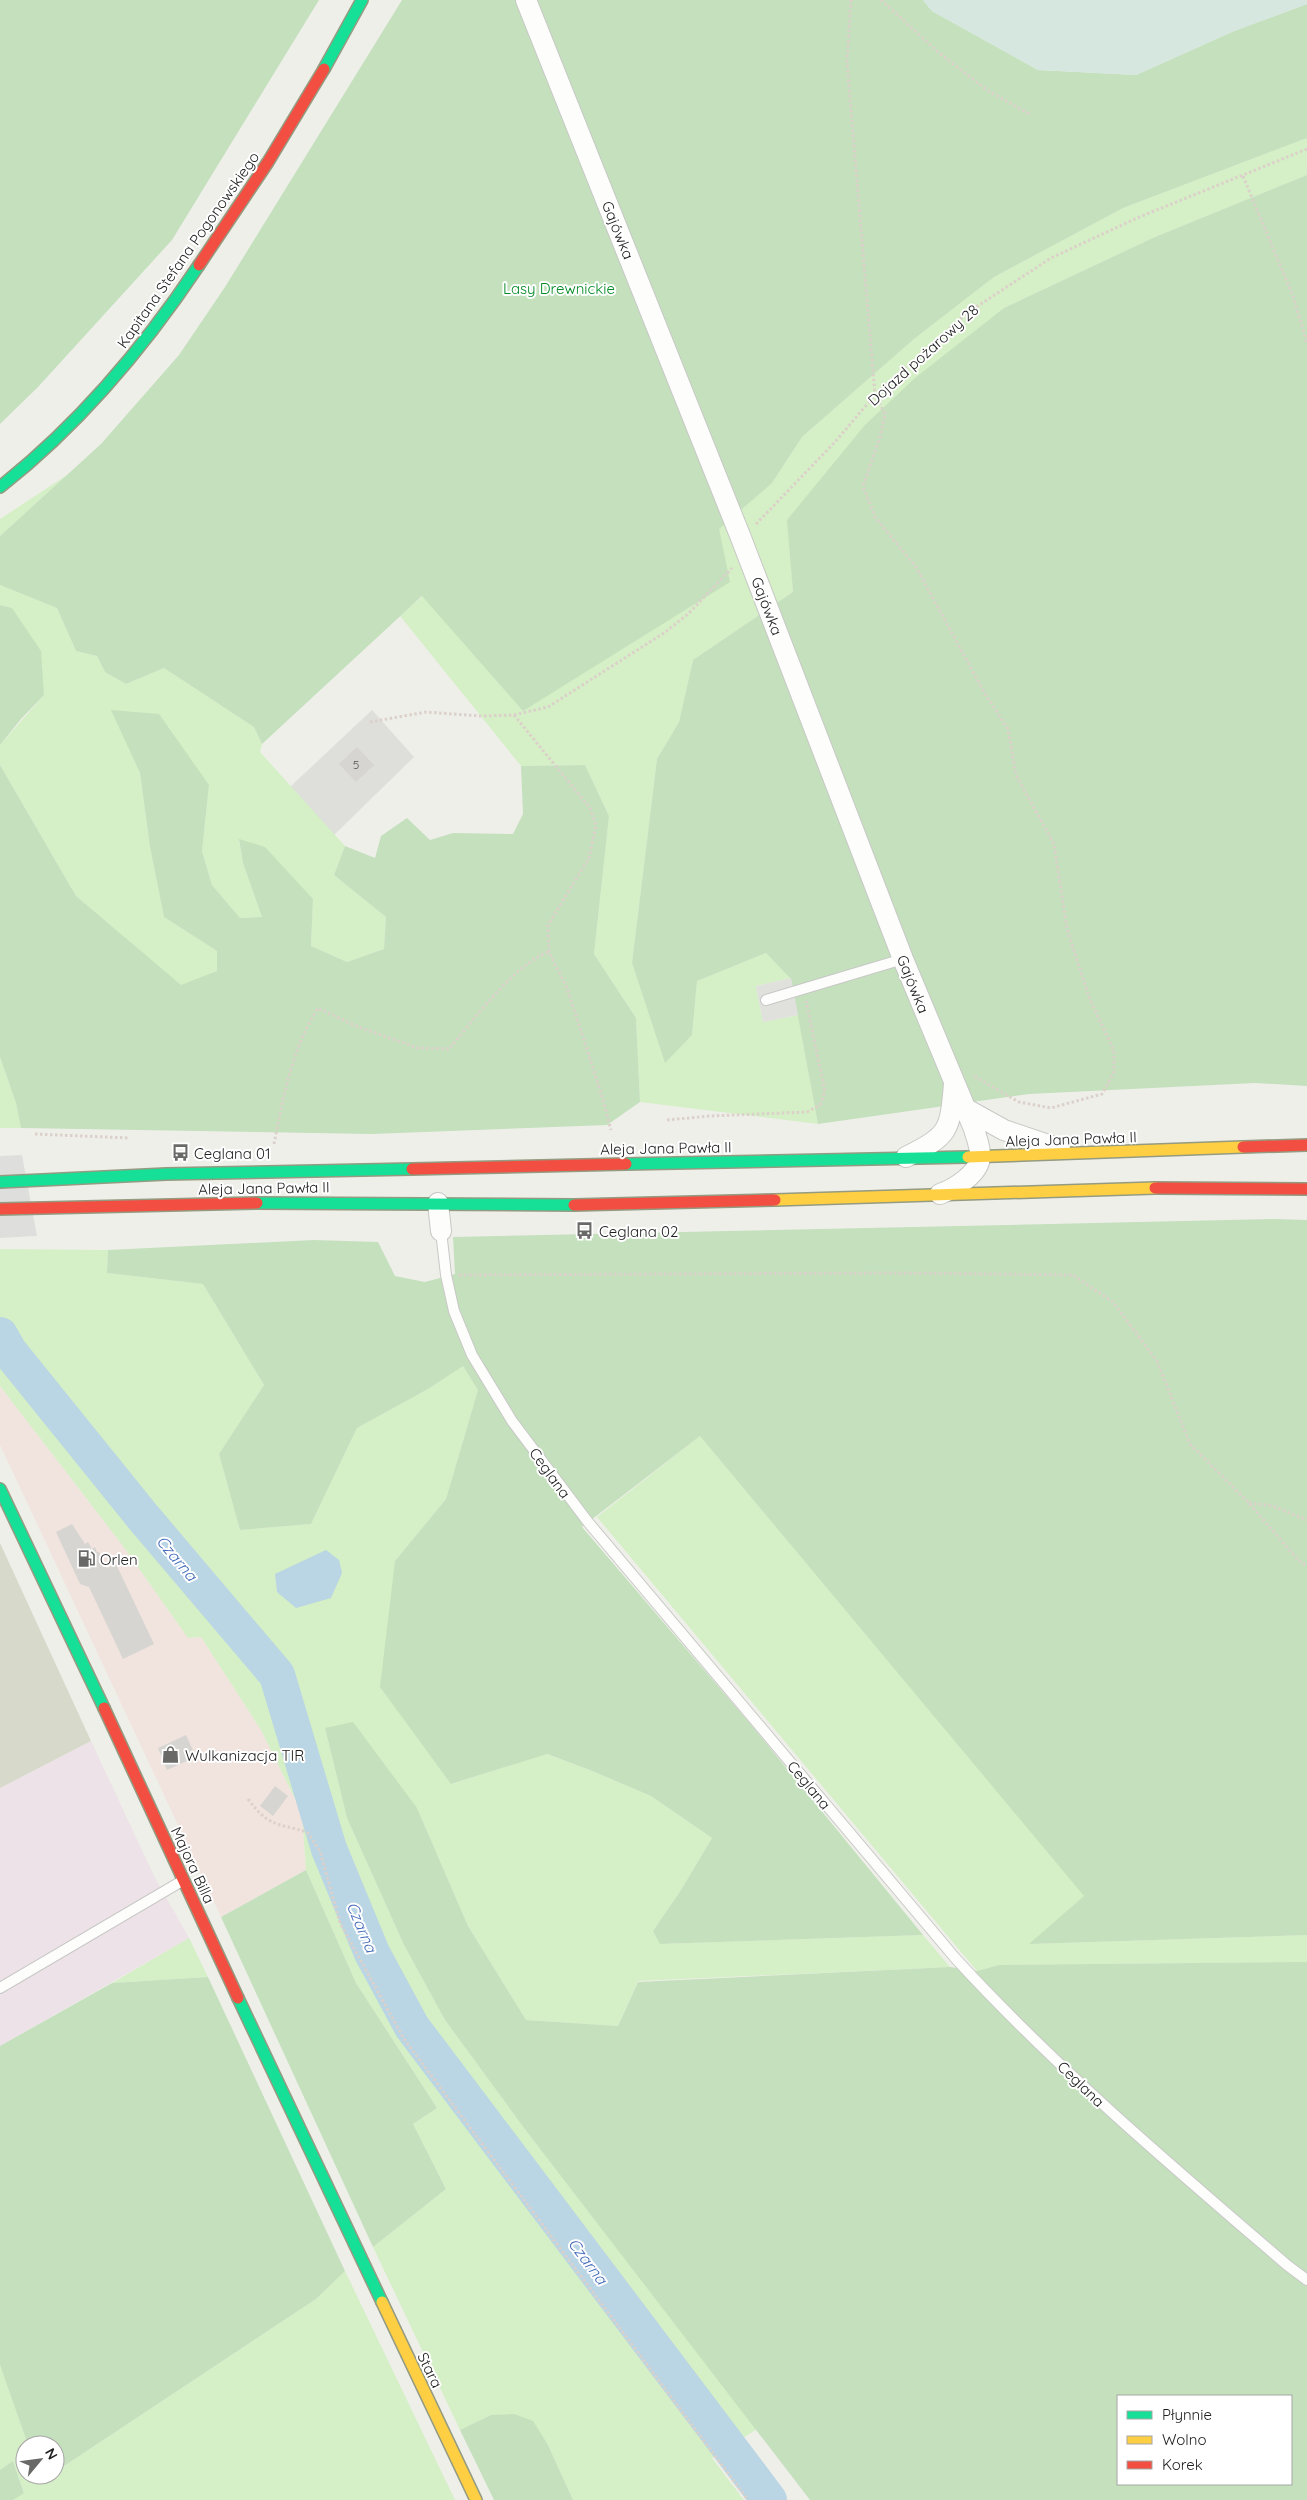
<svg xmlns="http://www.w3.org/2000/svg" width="1307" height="2500" viewBox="0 0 1307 2500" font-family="Quicksand,sans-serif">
<rect width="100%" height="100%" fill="#efefea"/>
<path fill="#dededb" d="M372,710L414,757L334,835L290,787Z"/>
<path fill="#f1e4de" d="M0,1386L123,1546L188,1638L201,1637L261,1730L302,1813L306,1870L221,1917L0,1445Z"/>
<path fill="#ede2e7" d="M91,1741L154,1876L189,1938L0,2046V1788Z"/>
<path fill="#d7d9cb" d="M0,1543L91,1741L0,1788Z"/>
<path fill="#d5efc6" d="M1307,138V175L1155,237L1004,308L788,520L793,592L693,660L679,722L657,759L632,963L665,1062L692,1035L697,981L766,953L791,978L756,986L763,1022L798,1015L818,1124L640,1102L636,1018L594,954L609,816L585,765L521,766L400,616L423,596L523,711L718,529L772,483L802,437L914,339L994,277L1123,208Z
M67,475L0,536V519Z
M0,585L57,608L76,651L97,656L105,672L126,684L164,668L254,727L262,744L260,752L345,846L334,875L386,917L384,949L347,962L311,946L313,899L239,840L243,863L262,917L240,918L212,885L202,851L209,785L112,710L140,773L150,847L164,917L217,951V971L181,986L76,896L0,765V745L44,695L12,608L0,605Z
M0,1057L16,1103L21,1128H0Z
M0,1249L108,1250L107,1273L203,1284L264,1385L219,1454L240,1530L311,1524L357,1428L428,1389L463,1365L478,1390L446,1499L395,1561L452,1784L546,1754L590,1770L651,1796L712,1838L681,1890L653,1931L661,1944L923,1935L950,1967L638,1981L618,2026L526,2020L468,1926L417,1808L325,1728L347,1818L404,1945L445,2020L524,2128L757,2429L712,2458L744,2500H573L548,2445L491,2415L460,2430L373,2247L446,2189L413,2124L437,2108L356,1983L306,1870L302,1813L261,1730L201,1637L188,1638L123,1546L0,1386Z
M700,1436L1085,1896L1030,1944L1307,1935V1962L999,1965L977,1971L597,1517Z
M189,1938L208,1977L112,1983Z
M345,2271L455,2500H13L24,2492L13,2461L0,2470V2365L28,2445H25V2475H39L41,2481L51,2475H55V2472L316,2299Z"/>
<path fill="#c4e0bd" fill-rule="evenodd" d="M0,0H319L172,240L38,387L0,424Z
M402,0H923L932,11L1038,70L1136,75L1234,31L1307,4V138L1123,208L994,277L914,339L802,437L772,483L719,529L730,582L523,711L422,596L262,744L254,727L164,668L126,684L105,672L97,656L76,651L57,608L0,585V536L101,444L179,355L225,287Z
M1307,175V1086L1255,1083L1029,1094L818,1124L791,979L766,953L697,981L692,1035L665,1063L632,963L657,759L679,722L693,660L793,592L787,520L865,425L915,378L1004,308L1155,237Z
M0,605L12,608L41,651L44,695L21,719L0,745Z
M111,710L159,714L209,785L202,851L212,885L240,918L262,917L243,863L239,839L265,847L313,899L311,946L347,962L384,949L386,917L334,875L345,846L375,858L381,836L407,818L430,840L453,833L513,834L523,814L521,766L585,765L609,816L594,954L636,1018L640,1102L607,1125L372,1134L21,1128L16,1103L0,1057V765L76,896L181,985L217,971V951L164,917L150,847L140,773Z
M1276,1219L1307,1220V1935L1029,1944L1084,1896L700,1436L582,1527L752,1726L923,1935L660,1944L653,1931L681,1890L712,1838L651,1796L590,1770L547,1754L451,1784L380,1687L395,1561L446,1499L478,1390L463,1366L428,1389L357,1428L311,1524L240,1530L219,1454L264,1385L203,1284L107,1273L108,1250L314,1240L378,1242L395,1276L425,1282L455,1274L453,1237Z
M353,1722L417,1808L468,1926L526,2020L618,2026L638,1982L950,1967L977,1971L999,1965L1307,1962V2500H810L524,2128L445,2020L404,1945L347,1818L325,1728ZM1118,2396H1291V2484H1118Z
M306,1870L356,1983L437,2108L413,2124L446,2189L373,2247L221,1917Z
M208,1977L345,2271L316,2299L55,2472V2445H28L0,2365V2046L112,1983Z
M514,2414L533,2421L548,2445L573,2500H494L460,2430L491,2415Z
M13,2461L24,2493L13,2500H0V2470Z"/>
<path fill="#d6e7e0" d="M923,0H1307V4L1234,31L1136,75L1038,70L932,11Z"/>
<path fill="#e0e0dd" d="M791,978L798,1015L763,1022L756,986Z"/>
<path fill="#bad5e4" d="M326,1550L339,1560L342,1573L331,1598L296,1608L277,1592L275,1574Z"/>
<path fill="#dededc" d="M22,1155L37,1236L0,1238V1156Z"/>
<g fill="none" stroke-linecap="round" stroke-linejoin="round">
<path stroke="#bad5e4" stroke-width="36" d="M0,1335L9,1351L143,1517L277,1675L329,1849L372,1953L412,2027L769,2500"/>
</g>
<path fill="#d6d5d1" d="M357,747L374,765L356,782L339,764Z
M72,1524L85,1544L88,1542L92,1549L95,1547L97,1552H99L107,1568L116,1564L154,1644L123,1659L89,1587L80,1584L56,1532Z
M186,1735L196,1757L167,1770L158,1748Z
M275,1786L288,1796L273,1816L260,1806Z"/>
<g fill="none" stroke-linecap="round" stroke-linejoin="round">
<defs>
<path id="lane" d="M766,1000L903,959
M441,1231L446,1275L454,1311L472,1355L512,1421L588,1522L956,1959C1058,2070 1173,2167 1287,2265L1307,2280
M0,1988L182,1881"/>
<path id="street" d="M526,0L741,538L903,959L974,1129C976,1137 981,1148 980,1157C979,1174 954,1189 940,1194
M966,1109L1004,1130L1060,1149
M906,1157C949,1135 950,1132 954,1084
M438,1203L441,1231"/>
<path id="fast" d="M324,69L362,0
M0,487C80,424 143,349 199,265
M626,1164L968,1157
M0,1182L166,1174L412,1169
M257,1203L574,1205
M0,1489L104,1708
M238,1998L382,2302"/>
<path id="slow" d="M968,1157L1243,1147
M775,1200L1155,1188
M382,2302L476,2500"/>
<path id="jam" d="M199,265L268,162L324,69
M1243,1147L1307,1145
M412,1169L626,1164
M1155,1188L1307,1189
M574,1205L775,1200
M0,1209L257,1203
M104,1708L238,1998"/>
</defs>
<use href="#lane" stroke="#c8c8c6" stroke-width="12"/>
<use href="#street" stroke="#c8c8c6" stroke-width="22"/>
<use href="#fast" stroke="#949b80" stroke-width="14"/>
<use href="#slow" stroke="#949b80" stroke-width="14"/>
<use href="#jam" stroke="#949b80" stroke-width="14"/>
<path stroke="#dcd0ca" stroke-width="3" stroke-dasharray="2.5 2.5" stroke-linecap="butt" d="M851,0L847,62L875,395L885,414L880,437L863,486L875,517L916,567L984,692L1008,729L1016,775L1054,844L1067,929L1089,997L1114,1051V1072L1102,1094L1051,1108L1019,1102L972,1075
M881,0L938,52L987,90L1031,115
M1243,176L1293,296L1307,343
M756,524L835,442L875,395L967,313L1051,258L1137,218L1307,149
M514,715L590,808L596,825L589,858L548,925L549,952L567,988L602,1096L611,1130
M370,722L426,712L480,716L514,715L548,707L664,633L688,614L732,568
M667,1120L710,1116L807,1112L820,1105L825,1092L806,1001
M35,1134L129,1138
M274,1144C283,1098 292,1048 318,1008L356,1026L418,1048L449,1049C472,1022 515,963 549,952
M459,1275L898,1273L1073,1275L1113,1302L1157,1361L1190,1444L1249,1503L1298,1560L1307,1566
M1249,1503L1273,1506L1307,1520
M248,1799C269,1827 276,1823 307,1832L320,1851L340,1923L404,2039L748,2500"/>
<use href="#lane" stroke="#fdfdfc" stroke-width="10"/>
<use href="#street" stroke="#fdfdfc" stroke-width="20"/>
<use href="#fast" stroke="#16e098" stroke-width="11"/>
<use href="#slow" stroke="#ffcf43" stroke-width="11"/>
<use href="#jam" stroke="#f24e42" stroke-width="11"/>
</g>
<defs>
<symbol id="bus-bare" viewBox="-9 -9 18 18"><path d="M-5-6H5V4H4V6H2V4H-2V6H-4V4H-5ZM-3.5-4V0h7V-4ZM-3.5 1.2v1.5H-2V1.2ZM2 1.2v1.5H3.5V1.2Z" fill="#696967" stroke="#fff" stroke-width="2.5" paint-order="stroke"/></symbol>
<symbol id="fuel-bare" viewBox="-9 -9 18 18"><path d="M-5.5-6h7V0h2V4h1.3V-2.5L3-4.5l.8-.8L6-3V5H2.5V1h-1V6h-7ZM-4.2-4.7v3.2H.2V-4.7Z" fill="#696967" stroke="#fff" stroke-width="2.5" paint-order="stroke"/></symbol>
<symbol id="shop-bare" viewBox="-9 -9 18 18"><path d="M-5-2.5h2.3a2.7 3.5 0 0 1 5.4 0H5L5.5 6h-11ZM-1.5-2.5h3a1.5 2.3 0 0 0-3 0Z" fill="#696967" stroke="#fff" stroke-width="2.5" paint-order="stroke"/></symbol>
</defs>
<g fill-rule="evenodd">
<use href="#bus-bare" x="168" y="1140" width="25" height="25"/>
<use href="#bus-bare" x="572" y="1218" width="25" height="25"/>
<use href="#fuel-bare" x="74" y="1546" width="25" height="25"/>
<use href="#shop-bare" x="158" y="1742" width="25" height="25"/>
</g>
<g text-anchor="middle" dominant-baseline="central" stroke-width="4" stroke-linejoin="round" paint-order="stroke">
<g font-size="12" fill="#4e4e4d">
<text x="356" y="764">5</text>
</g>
<g font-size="15" fill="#212121" stroke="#fff">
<text transform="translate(618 230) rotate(68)">Gajówka</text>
<text transform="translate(188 250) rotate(-55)">Kapitana Stefana Pogonowskiego</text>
<text transform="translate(923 355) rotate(-42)">Dojazd pożarowy 28</text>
<text transform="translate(767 606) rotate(69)">Gajówka</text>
<text transform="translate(913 984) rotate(68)">Gajówka</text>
<text transform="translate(1071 1139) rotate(-2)">Aleja Jana Pawła II</text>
<text transform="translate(666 1148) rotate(-1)">Aleja Jana Pawła II</text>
<text transform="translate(264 1188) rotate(-1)">Aleja Jana Pawła II</text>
<text transform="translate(550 1473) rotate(54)">Ceglana</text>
<text transform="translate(809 1785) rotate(50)">Ceglana</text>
<text transform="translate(193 1865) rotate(65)">Majora Billa</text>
<text transform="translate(1081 2084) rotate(44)">Ceglana</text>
<text transform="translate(430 2370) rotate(64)">Stara</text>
</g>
<g font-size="15" fill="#038a25" stroke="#fff">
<text x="559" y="288">Lasy Drewnickie</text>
</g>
<g font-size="15" fill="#212121" stroke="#fff" text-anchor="start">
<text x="194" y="1153">Ceglana 01</text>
<text x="599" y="1231">Ceglana 02</text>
<text x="100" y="1559">Orlen</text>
<text x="185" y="1755">Wulkanizacja TIR</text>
</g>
<g font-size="16" font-style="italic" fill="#446bb9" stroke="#fff">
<text transform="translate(177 1558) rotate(50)">Czarna</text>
<text transform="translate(362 1927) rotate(67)">Czarna</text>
<text transform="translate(588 2261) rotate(53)">Czarna</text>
</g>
</g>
<rect x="1117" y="2395" width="175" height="90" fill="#ffffff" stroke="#a6a6a6"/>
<rect x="1127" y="2411" width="25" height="8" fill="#16e098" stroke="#a6a6a6"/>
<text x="1162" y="2420" font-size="15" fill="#212121">Płynnie</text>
<rect x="1127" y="2436" width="25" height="8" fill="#ffcf43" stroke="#a6a6a6"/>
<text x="1162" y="2445" font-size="15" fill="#212121">Wolno</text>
<rect x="1127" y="2461" width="25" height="8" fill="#f24e42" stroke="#a6a6a6"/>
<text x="1162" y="2470" font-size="15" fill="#212121">Korek</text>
<g transform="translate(40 2460) rotate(61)"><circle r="24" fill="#ffffff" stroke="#a6a6a6"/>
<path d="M0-4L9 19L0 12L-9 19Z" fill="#696967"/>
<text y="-8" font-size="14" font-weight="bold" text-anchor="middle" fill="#212121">N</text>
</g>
</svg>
